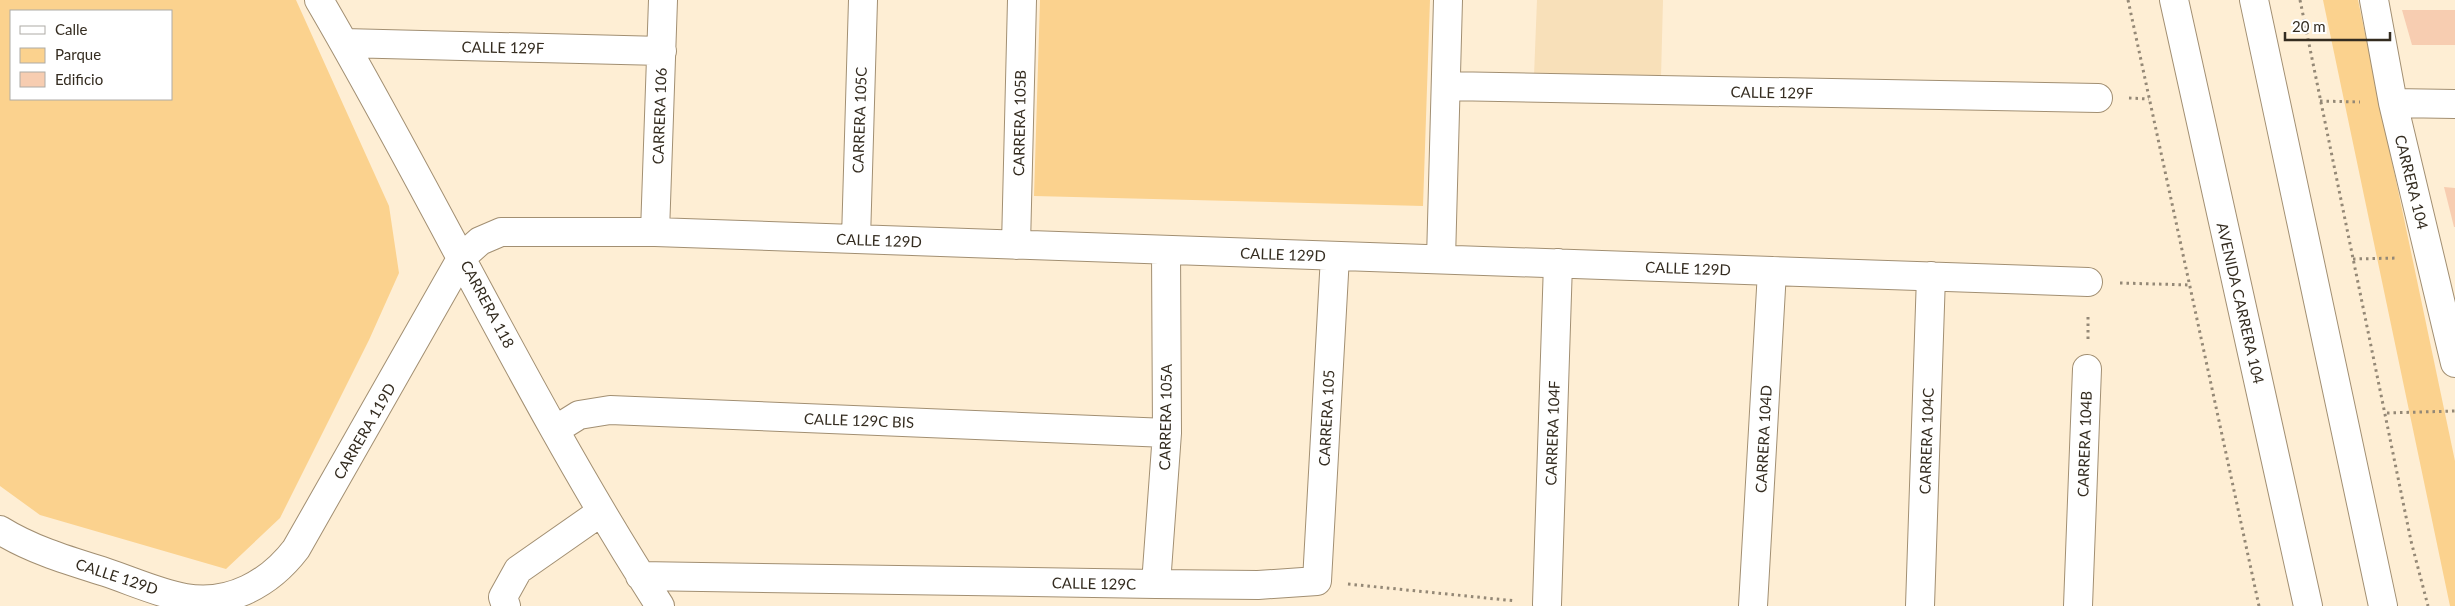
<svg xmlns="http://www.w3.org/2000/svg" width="2455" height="606" viewBox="0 0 2455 606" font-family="Lato,sans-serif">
<rect width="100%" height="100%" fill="#feeed4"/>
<path fill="#f8e0b9" d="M1537,0H1663L1661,77L1534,76Z"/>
<path fill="#fbd28e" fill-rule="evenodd" d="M0,0H296L389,206L399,273L369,340L280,518L226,569L40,515L0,486ZM11,11H171V99H11Z
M1040,0H1430L1423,206L1034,196Z
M2323,0H2358L2455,461V606H2450Z"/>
<path fill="#f7cdb1" d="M2402,10H2455V45H2412Z
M2444,187L2455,188V227H2454Z"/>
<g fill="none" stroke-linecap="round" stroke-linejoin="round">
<defs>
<path id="minor" d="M319,0C436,200 534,411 660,606
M2374,0L2393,103L2455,363
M344,43L662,51
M1446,86L2098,98
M2393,103L2455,104
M655,232L663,0
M856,239L863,0
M1016,245L1022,0
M1441,259L1448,0
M555,430L579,415L610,410L1167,433
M0,530C32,550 70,561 105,572C132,581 158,593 185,598C230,606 270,583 296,549L462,257L480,241L501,232H655L2088,282
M640,576L1156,584L1258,585L1317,581L1335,256
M1156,584L1167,433L1166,250
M1547,604L1558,263
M506,606L503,597L518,570L601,512
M1753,606L1772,271
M1920,606L1931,276
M2078,606L2087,369"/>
<path id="major" d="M2174,0L2308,606
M2254,0L2383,606"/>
</defs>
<use href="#minor" stroke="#a28f72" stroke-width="30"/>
<use href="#major" stroke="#a28f72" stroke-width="30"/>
<path stroke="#948876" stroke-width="3" stroke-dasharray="2.5 4" stroke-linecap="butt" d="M2128,0L2259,606
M2300,0L2411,541L2428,606
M2129,98L2149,99
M2320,101L2360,102
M2353,259L2398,258
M2120,283L2190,285
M2088,339V315
M2387,413L2455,411
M1348,584L1516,601"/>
<use href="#minor" stroke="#fff" stroke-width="28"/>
<use href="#major" stroke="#fff" stroke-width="28"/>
</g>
<g text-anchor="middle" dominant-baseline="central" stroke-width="4" stroke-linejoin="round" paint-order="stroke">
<g font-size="15" fill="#342c20" stroke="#fff">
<text transform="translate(503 47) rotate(1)">CALLE 129F</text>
<text transform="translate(1772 92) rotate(1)">CALLE 129F</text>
<text transform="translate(659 116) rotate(-88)">CARRERA 106</text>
<text transform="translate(859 120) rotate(-88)">CARRERA 105C</text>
<text transform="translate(1019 123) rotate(-89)">CARRERA 105B</text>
<text transform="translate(2412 182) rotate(76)">CARRERA 104</text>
<text transform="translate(879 240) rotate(2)">CALLE 129D</text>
<text transform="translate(1283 254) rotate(2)">CALLE 129D</text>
<text transform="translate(1688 268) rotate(2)">CALLE 129D</text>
<text transform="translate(2241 303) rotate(77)">AVENIDA CARRERA 104</text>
<text transform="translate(488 304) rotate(62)">CARRERA 118</text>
<text transform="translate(1165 417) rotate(-89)">CARRERA 105A</text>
<text transform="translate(1326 418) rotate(-87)">CARRERA 105</text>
<text transform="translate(859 420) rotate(2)">CALLE 129C BIS</text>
<text transform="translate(364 431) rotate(-60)">CARRERA 119D</text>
<text transform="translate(1552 433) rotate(-88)">CARRERA 104F</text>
<text transform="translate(1763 439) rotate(-87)">CARRERA 104D</text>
<text transform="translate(1926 441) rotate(-88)">CARRERA 104C</text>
<text transform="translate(2084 444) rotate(-88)">CARRERA 104B</text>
<text transform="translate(117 576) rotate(18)">CALLE 129D</text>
<text transform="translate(1094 583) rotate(1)">CALLE 129C</text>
</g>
</g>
<rect x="10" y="10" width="162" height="90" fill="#ffffff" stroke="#aeaba6"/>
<rect x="20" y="26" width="25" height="8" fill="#ffffff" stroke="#aeaba6"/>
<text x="55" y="35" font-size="15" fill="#342c20">Calle</text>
<rect x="20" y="48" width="25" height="15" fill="#fbd28e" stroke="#aeaba6"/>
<text x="55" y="60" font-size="15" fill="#342c20">Parque</text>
<rect x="20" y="72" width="25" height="15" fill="#f7cdb1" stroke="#aeaba6"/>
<text x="55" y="85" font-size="15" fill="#342c20">Edificio</text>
<path d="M2285 32v8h105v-8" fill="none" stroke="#342c20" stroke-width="2.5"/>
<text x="2292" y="32" font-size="15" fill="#342c20" stroke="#ffffff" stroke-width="4" paint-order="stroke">20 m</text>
</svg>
